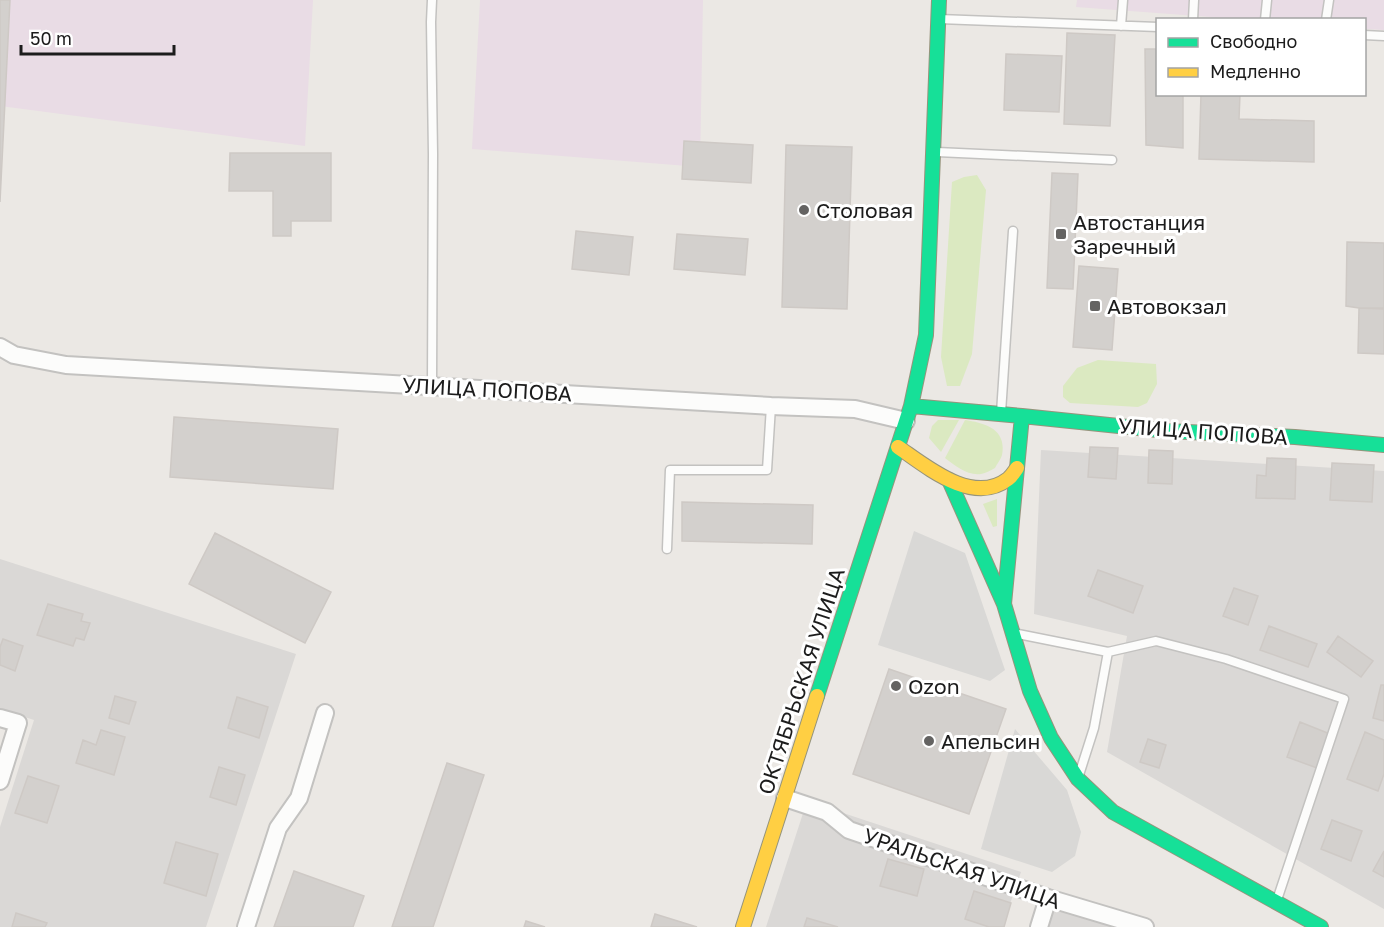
<svg xmlns="http://www.w3.org/2000/svg" width="1384" height="927" viewBox="0 0 1384 927" font-family="'Golos Text',sans-serif">
<rect width="100%" height="100%" fill="#ebe8e4"/>
<path fill="#dad8d6" d="M1041,450L1384,471V909L1107,752L1127,636L1034,614Z
M0,559L296,654L206,927H0V827L34,720L0,709Z
M807,801L1021,872L1002,927H766Z
M1051,905L1115,927H1044Z"/>
<path fill="#e9dce5" d="M0,0H313L305,146L0,106Z
M480,0H703L700,167L472,149Z
M1077,0H1384V30L1365,29L1364,20L1238,19L1076,7Z"/>
<path fill="#d9d8d6" d="M914,531L965,553L1005,670L990,681L878,645Z
M1015,729L1067,790L1081,832L1075,856L1052,872L981,849Z"/>
<path fill="#dbe9c1" d="M977,175L986,190L972,354L960,386H947L941,357L952,182L964,177Z
M1098,360L1156,364L1157,384L1147,403L1138,407L1070,403L1063,397V386L1077,368Z
M938,420H959L941,452L929,438L932,426Z
M965,420C985,423 1007,429 1002,455C1001,459 997,464 995,468C991,470 986,473 981,474C968,476 955,466 945,458Z
M997,499V526L993,527L983,504Z"/>
<path fill="#d3d0cd" stroke="#cec9c5" stroke-width="1.5" d="M0,0H10L0,202Z
M1067,33L1115,35L1110,126L1064,124Z
M1145,49H1158V94H1183V148L1146,145Z
M1006,54L1062,56L1059,112L1004,110Z
M1201,94H1240L1239,119L1314,121V162L1199,159Z
M684,141L753,145L751,183L682,179Z
M786,145L852,147L847,309L782,307Z
M230,153H331V221H291V236H273V191H229Z
M1052,173L1078,174L1073,289L1047,288Z
M576,231L633,237L629,275L572,269Z
M677,234L748,239L745,275L674,269Z
M1347,242L1384,243V308H1359L1346,306Z
M1079,266L1118,269L1112,350L1073,347Z
M1359,308L1384,309V354L1358,353Z
M174,417L338,429L333,489L170,477Z
M1090,447L1118,448L1116,479L1088,477Z
M1149,450L1173,451L1172,484L1148,483Z
M1267,458L1296,459L1295,499L1256,498L1257,475L1266,476Z
M1332,463L1374,465L1372,502L1330,500Z
M682,502L813,505L812,544L682,541Z
M215,533L331,592L305,643L189,584Z
M1098,570L1143,586L1133,613L1088,596Z
M1234,588L1258,596L1248,625L1223,616Z
M48,604L83,614L81,621L90,623L84,640L76,638L73,646L37,635Z
M1269,626L1317,644L1308,667L1260,650Z
M1338,636L1373,661L1361,677L1327,652Z
M3,639L23,646L15,671L0,665V647Z
M889,669L1006,709L969,814L853,774Z
M1381,685H1384V721L1373,718Z
M115,696L136,702L129,724L109,718Z
M237,697L268,707L259,738L228,728Z
M1300,722L1330,734L1317,768L1287,757Z
M101,730L125,737L114,775L76,763L83,740L96,745Z
M1365,732L1384,740V774L1378,791L1347,779Z
M1148,739L1166,745L1159,768L1140,762Z
M447,763L484,775L433,927H392Z
M219,767L245,775L236,805L210,797Z
M28,776L59,786L47,823L15,813Z
M1332,820L1362,831L1351,861L1321,849Z
M176,842L218,854L206,896L164,883Z
M1384,851V877L1373,871Z
M888,859L924,869L917,896L880,886Z
M294,871L364,896L353,927H274Z
M974,891L1011,903L1004,927H989L965,919Z
M16,913L47,923L45,927H12Z
M655,914L697,927H651Z
M807,918L838,927H804Z
M526,921L545,927H524Z"/>
<g fill="none" stroke-linecap="round" stroke-linejoin="round">
<defs>
<path id="lane" d="M939,19L1158,27
M1193,20L1194,0
M1265,20L1267,0
M1326,20L1329,0
M1121,26L1123,0
M1364,35L1384,36
M937,152L1112,160
M432,386L433,154L431,22L432,0
M1001,413L1013,231
M667,549L670,470H767L771,406
M1018,634L1108,652L1094,728L1079,775
M1108,652L1156,641L1226,659L1344,699L1277,900"/>
<path id="street" d="M0,347L14,355L66,365L771,406L855,409L906,421
M0,718L18,723L0,781
M785,798L827,812L849,830L1048,898L1145,927
M246,927L278,828L299,798L325,713
M1039,927L1048,898"/>
<path id="fast" d="M911,406L926,335L939,0
M1022,416L1167,431L1295,437L1384,445
M949,480L1004,604L1030,691L1051,738L1078,779L1113,812L1321,927
M817,696L911,406L1022,416L1004,604"/>
<path id="slow" d="M898,447C927,467 973,506 1008,479C1012,476 1014,472 1017,468
M743,927L817,696"/>
</defs>
<use href="#lane" stroke="#c3c2c0" stroke-width="11"/>
<use href="#street" stroke="#c3c2c0" stroke-width="20"/>
<use href="#fast" stroke="#95947c" stroke-width="16"/>
<use href="#slow" stroke="#95947c" stroke-width="16"/>
<use href="#lane" stroke="#fcfcfb" stroke-width="8"/>
<use href="#street" stroke="#fcfcfb" stroke-width="16"/>
<use href="#fast" stroke="#16e098" stroke-width="14"/>
<use href="#slow" stroke="#ffcf43" stroke-width="14"/>
</g>
<g fill="#646362" stroke="#fff" stroke-width="2">
<circle cx="804" cy="210" r="6"/>
<rect x="1055" y="228" width="12" height="12" rx="3"/>
<rect x="1089" y="300" width="12" height="12" rx="3"/>
<circle cx="896" cy="686" r="6"/>
<circle cx="929" cy="741" r="6"/>
</g>
<g text-anchor="middle" dominant-baseline="central" stroke-width="6" stroke-linejoin="round" paint-order="stroke">
<g font-size="21" fill="#1c1c1c" stroke="#fff" text-anchor="start">
<text x="816" y="210">Столовая</text>
<text x="1073" y="222">Автостанция<tspan x="1073" dy="24">Заречный</tspan></text>
<text x="1107" y="306">Автовокзал</text>
<text x="908" y="686">Ozon</text>
<text x="941" y="741">Апельсин</text>
</g>
<g font-size="21" fill="#1c1c1c" stroke="#fff">
<text transform="translate(487 389) rotate(3)">УЛИЦА ПОПОВА</text>
<text transform="translate(1203 431) rotate(4)">УЛИЦА ПОПОВА</text>
<text transform="translate(801 681) rotate(-72)">ОКТЯБРЬСКАЯ УЛИЦА</text>
<text transform="translate(962 868) rotate(19)">УРАЛЬСКАЯ УЛИЦА</text>
</g>
</g>
<rect x="1156" y="18" width="210" height="78" fill="#ffffff" stroke="#a4a4a4" stroke-width="1.5"/>
<rect x="1168" y="38" width="30" height="9" fill="#16e098" stroke="#a4a4a4" stroke-width="1.5"/>
<text x="1210" y="48" font-size="18" fill="#1c1c1c">Свободно</text>
<rect x="1168" y="68" width="30" height="9" fill="#ffcf43" stroke="#a4a4a4" stroke-width="1.5"/>
<text x="1210" y="78" font-size="18" fill="#1c1c1c">Медленно</text>
<path d="M21 45v9h153v-9" fill="none" stroke="#1c1c1c" stroke-width="3"/>
<text x="30" y="45" font-size="18" fill="#1c1c1c" stroke="#ffffff" stroke-width="4.5" paint-order="stroke">50 m</text>
</svg>
